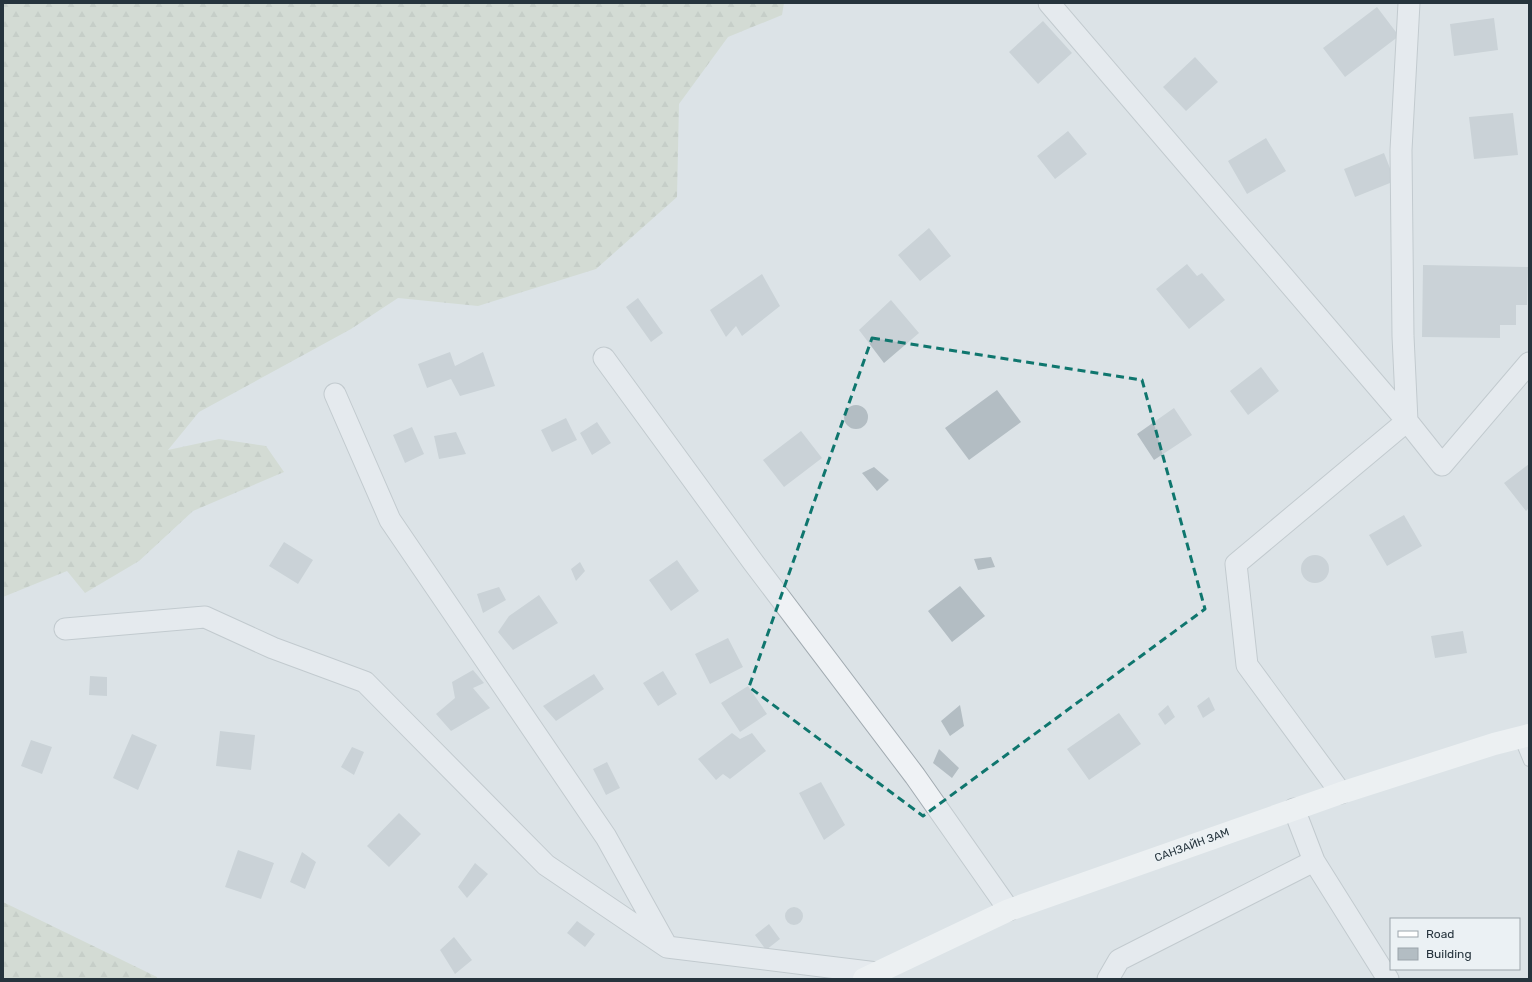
<svg xmlns="http://www.w3.org/2000/svg" width="1532" height="982" viewBox="0 0 1532 982" font-family="Rubik,sans-serif">
<defs>
<pattern id="forest-firs" width="22" height="20" patternUnits="userSpaceOnUse"><rect width="22" height="20" fill="#c7d1bd"/><path d="M5 1l3.5 6h-7zM16 11l3.5 6h-7z" fill="#abb4a3"/></pattern>
</defs>
<rect width="100%" height="100%" fill="#dce3e7"/>
<path fill="url(#forest-firs)" d="M3,3H784L782,15L728,37L679,104L677,197L596,269L478,306L398,298L351,329L199,412L168,450L219,439L266,446L284,472L193,511L139,561L85,593L67,571L3,597Z
M3,902L157,977V979H3Z"/>
<path fill="#b3bdc3" d="M1377,7L1399,36L1345,77L1323,48Z
M1494,18L1498,50L1454,56L1450,24Z
M1043,21L1072,53L1038,84L1009,52Z
M1195,57L1218,82L1186,111L1163,87Z
M1513,113L1518,155L1474,159L1469,117Z
M1068,131L1087,154L1055,179L1037,156Z
M1266,138L1286,171L1247,194L1228,161Z
M1384,153L1395,181L1355,197L1344,169Z
M929,228L951,256L920,281L898,255Z
M1187,264L1197,276L1202,273L1225,300L1189,329L1156,289Z
M1423,265L1528,267L1527,305H1516V325H1500V338L1422,337Z
M762,274L780,306L742,336L736,326L726,337L710,310Z
M638,298L663,333L651,342L626,307Z
M891,300L919,333L884,363L859,330Z
M450,352L455,366L483,352L495,386L460,396L451,379L427,388L418,364Z
M1261,367L1279,391L1248,415L1230,391Z
M997,390L1021,422L969,460L945,428Z
M844 417a12 12 0 1 1 24 0a12 12 0 1 1-24 0Z
M1174,408L1192,435L1154,460L1137,434Z
M566,418L577,440L552,452L541,430Z
M597,422L611,443L592,455L580,433Z
M412,427L424,454L405,463L393,435Z
M801,431L822,458L784,487L763,460Z
M456,432L466,454L439,459L434,436Z
M1529,464V508L1526,511L1504,483Z
M874,467L889,480L877,491L862,473Z
M1404,515L1422,546L1387,566L1369,535Z
M284,542L313,560L298,584L269,566Z
M1301 569a14 14 0 1 1 28 0a14 14 0 1 1-28 0Z
M991,557L995,567L978,570L974,559Z
M677,560L699,591L671,611L649,580Z
M580,562L585,571L576,581L571,569Z
M960,586L985,616L952,642L928,611Z
M499,587L506,600L483,613L477,594Z
M539,595L558,623L513,650L498,632L509,616Z
M1463,631L1467,653L1435,658L1431,636Z
M728,638L743,667L710,684L695,654Z
M473,670L484,683L473,688L490,708L451,731L436,714L455,698L452,682Z
M663,671L677,694L658,706L643,683Z
M594,674L604,689L556,721L543,706Z
M90,676L107,677V696L89,695Z
M748,686L767,714L740,732L721,703Z
M1209,697L1215,710L1203,718L1197,706Z
M960,705L964,726L950,736L941,721Z
M1168,705L1175,717L1165,725L1158,714Z
M1119,713L1141,744L1089,780L1067,749Z
M220,731L255,735L251,770L216,766Z
M732,733L740,739L752,733L766,751L730,779L723,774L716,780L698,759Z
M132,734L157,745L138,790L113,778Z
M31,740L52,747L42,774L21,766Z
M352,747L364,752L354,775L341,767Z
M939,749L959,768L952,778L933,763Z
M607,762L620,788L606,795L593,769Z
M821,782L845,825L824,840L799,793Z
M399,813L421,834L389,867L367,846Z
M238,850L274,863L261,899L225,887Z
M302,852L316,862L305,889L290,882Z
M475,863L488,874L467,898L458,887Z
M785 916a9 9 0 1 1 18 0a9 9 0 1 1-18 0Z
M577,921L595,934L585,947L567,933Z
M769,924L780,939L766,950L755,935Z
M454,937L472,960L455,974L440,950Z"/>
<g fill="none" stroke-linecap="round" stroke-linejoin="round">
<defs>
<path id="lane" d="M1519,737L1529,761"/>
<path id="street" d="M1049,3L1407,421L1236,564L1247,665L1341,793
M1409,3L1401,150L1403,336L1407,421L1442,465L1529,363
M604,358L753,562L915,776L1009,910
M335,394L390,520L606,837L665,943
M65,629L205,617L273,648L365,682L546,865L667,947L877,973
M1294,809L1314,861L1388,979
M1108,979L1119,960L1314,861"/>
</defs>
<use href="#lane" stroke="#a2abb1" stroke-width="12"/>
<use href="#street" stroke="#a2abb1" stroke-width="23"/>
<use href="#lane" stroke="#eff2f5" stroke-width="10"/>
<use href="#street" stroke="#eff2f5" stroke-width="21"/>
<path stroke="#fff" stroke-width="22" d="M864,979L1009,910L1341,793L1494,744L1529,735"/>
</g>
<path d="M0 0H1532V982H0ZM872,338L1142,380L1205,609L923,816L749,687Z" fill="#dce3e7" fill-opacity=".55" fill-rule="evenodd"/>
<path fill="none" stroke="#0f766e" stroke-width="3" stroke-dasharray="8 5" stroke-linejoin="round" d="M872,338L1142,380L1205,609L923,816L749,687Z"/>
<g text-anchor="middle" dominant-baseline="central" stroke-width="3" stroke-linejoin="round" paint-order="stroke">
<g font-size="11" fill="#26343d" stroke="#ebf1f4">
<text transform="translate(1192 845) rotate(-20)">САНЗАЙН ЗАМ</text>
</g>
</g>
<rect width="1532" height="982" fill="none" stroke="#26343d" stroke-width="8"/>
<rect x="1390" y="918" width="130" height="52" fill="#ebf1f4" stroke="#9ca5ab"/>
<rect x="1398" y="931" width="20" height="6" fill="#ffffff" stroke="#9ca5ab"/>
<text x="1426" y="938" font-size="12" fill="#26343d">Road</text>
<rect x="1398" y="948" width="20" height="12" fill="#b3bdc3" stroke="#9ca5ab"/>
<text x="1426" y="958" font-size="12" fill="#26343d">Building</text>
</svg>
